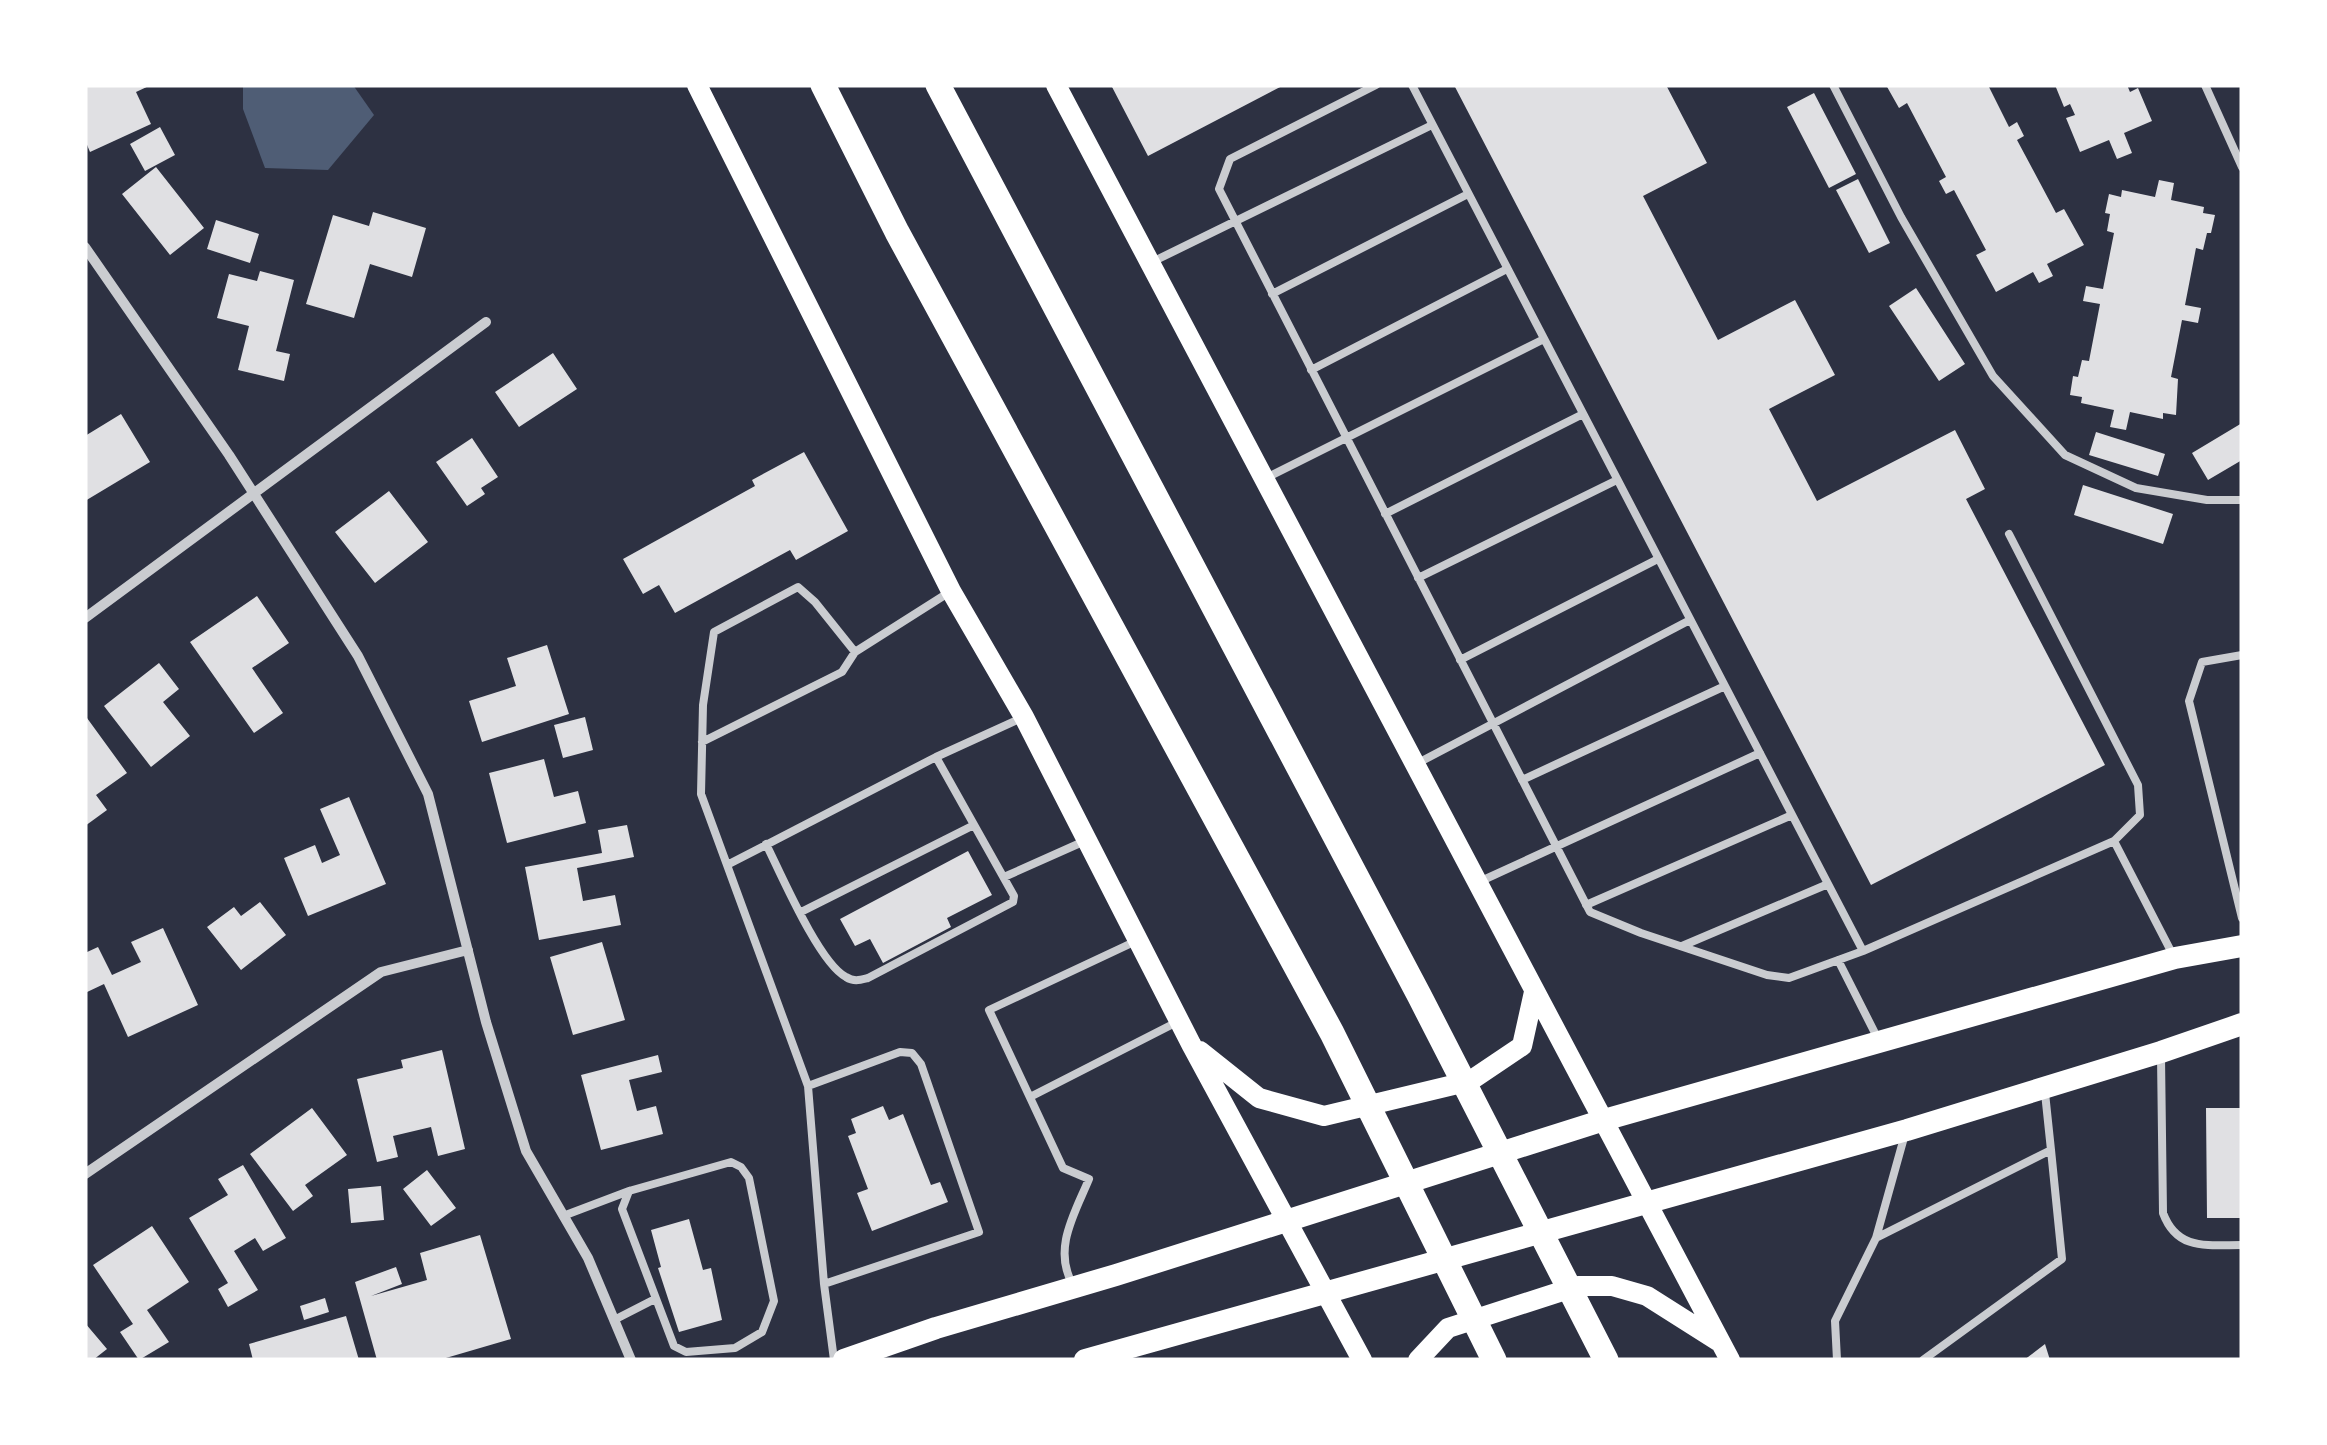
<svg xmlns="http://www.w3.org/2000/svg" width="2327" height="1445" font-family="Helvetica,sans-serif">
<rect width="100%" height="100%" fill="#2d3142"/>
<path fill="#4f5d75" d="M243,85H353L374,115L328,170L265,168L243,109Z"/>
<path fill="#e0e0e3" d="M85,85H151L136,92L151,124L90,152L85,140Z
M1111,85H1284L1148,156Z
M1454,85H1666L1707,163L1643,196L1718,340L1795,300L1835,375L1769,409L1817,501L1955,430L1985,489L1966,499L2105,765L1871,885Z
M1886,85H1988L2009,127L2017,122L2024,136L2017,140L2056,213L2064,209L2084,245L2047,264L2053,276L2039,283L2033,272L1996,292L1976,255L1986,250L1954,190L1946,194L1939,181L1946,177L1907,103L1899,108Z
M2055,85H2127L2130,92L2138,88L2152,121L2124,133L2132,153L2117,159L2109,140L2080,152L2066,118L2075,115L2070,104L2064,107Z
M1814,93L1856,174L1829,188L1787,107Z
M160,127L175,155L145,171L130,144Z
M156,167L204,228L170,255L122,194Z
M1858,179L1890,243L1869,253L1836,190Z
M2159,180L2174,183L2171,200L2204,207L2203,213L2215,215L2211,233H2207L2203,250L2196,248L2185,305L2201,308L2198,323L2182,320L2171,377L2178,379L2176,415L2163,413V419L2130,412L2126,430L2110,427L2114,410L2081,403L2082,397L2070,395L2073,376L2078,377L2082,360L2089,361L2100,304L2083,301L2086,286L2103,289L2114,233L2107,231L2110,214L2105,213L2109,194L2121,197L2122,190L2155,197Z
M373,212L426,228L412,277L370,264L354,318L306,304L333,215L369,226Z
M216,220L259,234L250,263L207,249Z
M260,271L294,280L276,351L290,354L284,381L238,370L249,326L217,318L229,274L257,281Z
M1916,288L1965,364L1939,381L1889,306Z
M553,353L577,389L519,427L495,392Z
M121,414L150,462L85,501V436Z
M2242,423V460L2208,480L2192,453Z
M2096,432L2165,454L2158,476L2089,455Z
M472,438L498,477L481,488L485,494L467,506L436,462Z
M804,452L848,531L796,560L790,550L675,613L659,585L643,594L623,559L755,486L752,480Z
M2083,485L2173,514L2163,544L2074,515Z
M389,491L428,542L375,583L335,532Z
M257,596L289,643L252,668L283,713L254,733L190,642Z
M547,645L569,714L482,742L469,701L516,686L507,658Z
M159,663L179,689L163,702L190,736L151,767L104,706Z
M585,717L593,750L563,758L554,725Z
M87,718L127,773L96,795L107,810L85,826Z
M544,759L554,797L578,791L586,823L507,843L489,773Z
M349,797L386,884L308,916L284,858L315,845L322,863L340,855L320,809Z
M627,825L634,857L577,868L583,901L615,895L621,925L539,940L525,867L602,853L598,830Z
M968,851L992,895L947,918L951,927L883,963L870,939L855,946L840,919Z
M260,902L286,935L241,970L207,927L234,907L241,916Z
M163,928L198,1005L128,1037L104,984L85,993V953L98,947L112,975L141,962L131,942Z
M602,942L625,1020L573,1035L550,957Z
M442,1050L465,1149L438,1156L431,1127L393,1136L398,1157L377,1162L357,1079L403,1068L401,1060Z
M658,1055L662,1072L629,1080L637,1111L656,1106L663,1134L601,1150L581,1075Z
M883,1106L889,1120L903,1114L931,1185L940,1182L948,1202L872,1231L857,1193L868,1189L848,1136L856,1133L851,1119Z
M312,1108L347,1155L305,1185L313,1196L293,1211L250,1154Z
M2206,1108H2242V1218H2207Z
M243,1165L286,1238L263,1251L255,1238L234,1251L258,1290L228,1307L218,1289L228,1283L189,1218L228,1195L218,1179Z
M427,1170L456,1208L431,1226L403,1189Z
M381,1186L384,1220L351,1223L348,1189Z
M689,1219L703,1270L711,1268L722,1320L679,1332L658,1268L661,1267L651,1230Z
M152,1226L189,1282L147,1310L169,1342L139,1360L120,1332L133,1324L93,1265Z
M480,1235L511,1339L439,1360H377L355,1282L396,1267L402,1284L371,1296L427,1280L420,1253Z
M325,1298L329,1312L304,1320L300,1306Z
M346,1316L359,1360H253L249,1344Z
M85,1323L107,1349L93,1360H85Z
M2045,1344L2050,1360H2024Z"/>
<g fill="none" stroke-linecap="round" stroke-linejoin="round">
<path stroke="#caccd0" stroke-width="8" d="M1376,85L1230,159L1219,189L1590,912L1641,933L1767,975L1789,978L1863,951L2114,841L2140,815L2138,785L2009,534
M1412,85L1863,951
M1833,85L1901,217L1993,376L2065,455L2136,488L2207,500H2242
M2205,85L2242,167
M1150,263L1432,125
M1272,294L1468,194
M1311,370L1507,269
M1268,477L1544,339
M1385,514L1583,414
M1418,578L1617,480
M2242,655L2202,662L2189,701L2242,918
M1460,660L1658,559
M702,742L842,672L855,652
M1416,764L1690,620
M1522,780L1725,686
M2114,841L2174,957
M766,844C781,874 819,963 846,977C854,982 860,980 868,978L1013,902L1014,896L936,757
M727,865L936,757L1024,717
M1004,877L1087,840
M1481,881L1760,753
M1586,905L1792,815
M801,912L974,825
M1682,946L1828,884
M1838,960L1879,1041
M2161,1057L2163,1213C2177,1251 2207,1245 2242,1245
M808,1086L900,1052L912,1053L921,1064L979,1232L824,1284
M1032,1096L1179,1021
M731,1162L741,1167L749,1178L774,1301L762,1332L735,1348L686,1352L674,1346L622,1209L629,1191Z
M563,1216L629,1191
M1876,1238L2051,1150L2045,1093
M1073,1285C1052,1249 1075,1213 1089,1179L1063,1168L989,1010L1134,942
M614,1320L655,1299
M834,1360L824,1284L808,1086L701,794L703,705L714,632L798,587L815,602L855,652L948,593
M1837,1360L1835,1321L1876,1238L1905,1134
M1923,1360L2062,1259L2051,1150"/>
<path stroke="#caccd0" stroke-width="10" d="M85,247L229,455L358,656L428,794L486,1022L526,1151L588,1258L631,1360
M85,618L486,322
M85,1174L381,972L468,950"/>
<path stroke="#fff" stroke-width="20" d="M697,85L951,591L1024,717L1191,1044L1362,1360
M1056,85L1730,1360
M1200,1051L1259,1098L1324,1116L1470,1081L1522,1046L1534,992
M1418,1360L1448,1328L1578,1286H1612L1647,1296L1718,1341"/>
<path stroke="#fff" stroke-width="22" d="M844,1360L936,1328L1116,1275L1604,1120L2175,958L2242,946
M1085,1360L1907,1130L2161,1052L2242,1024"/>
<path stroke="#fff" stroke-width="25" d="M823,85L897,232L1332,1033L1494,1360
M938,85L1419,995L1606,1360"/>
</g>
<rect width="2327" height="1445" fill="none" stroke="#ffffff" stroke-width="175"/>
</svg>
